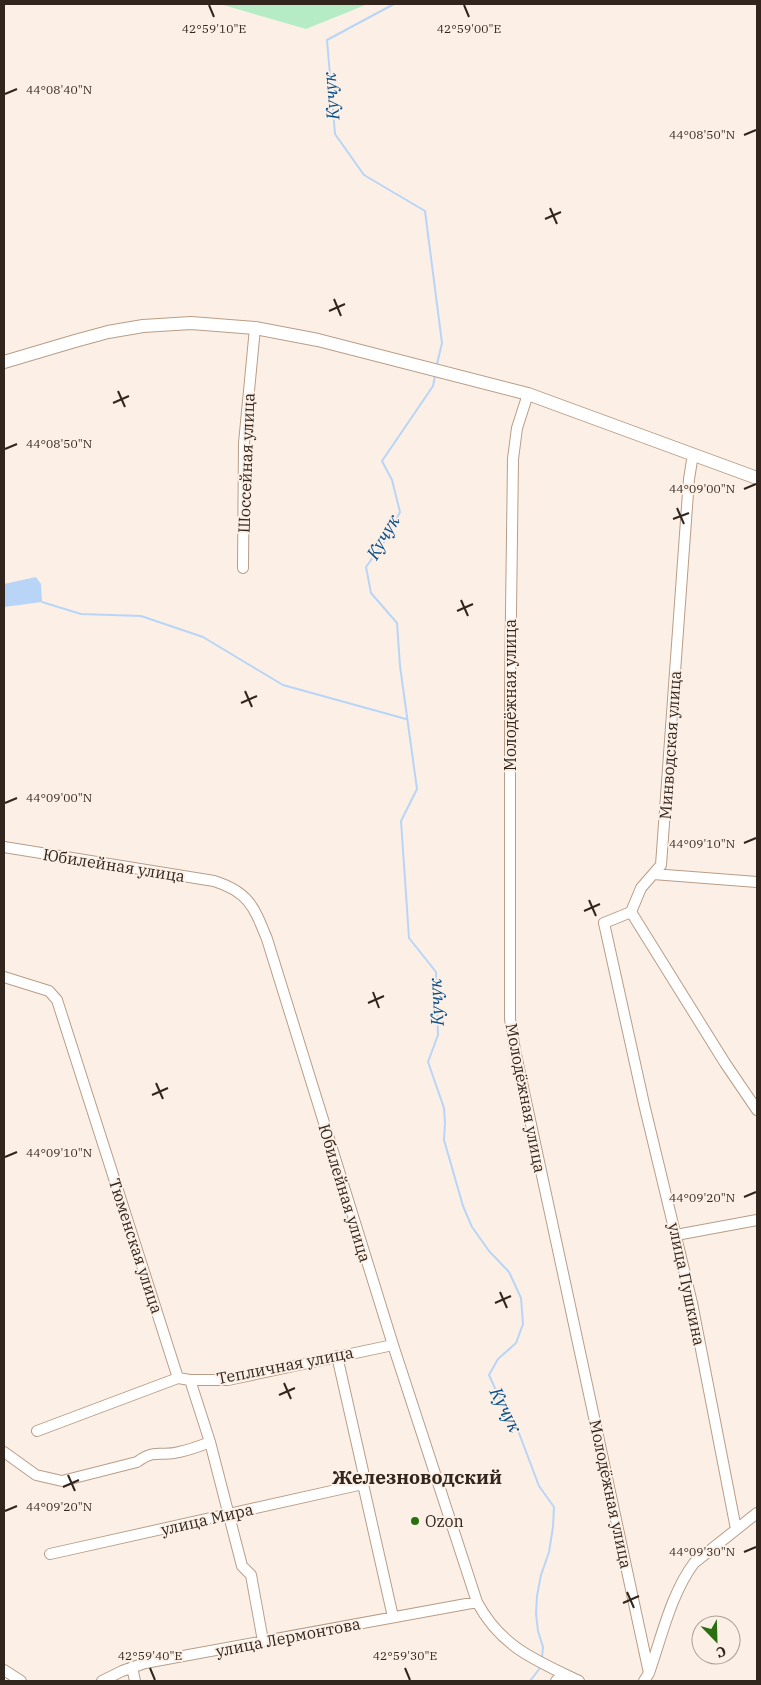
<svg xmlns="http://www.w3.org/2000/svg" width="761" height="1685" font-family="'IBM Plex Serif',serif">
<rect width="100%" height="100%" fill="#fcf0e6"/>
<path fill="#b5ecc6" d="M220,4H368L306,29Z"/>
<path fill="#b8d5f7" d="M36,577L41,584L42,602L4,607V584Z"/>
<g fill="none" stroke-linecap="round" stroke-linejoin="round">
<path stroke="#b8d5f7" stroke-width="2" d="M394,4L327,40L335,134L364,175L425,211L442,343L437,364
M435,376L433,386L382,461L392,480L400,512L387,538L366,567L371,593L397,623L400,666L417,789L401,821L409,938L436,972L438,1035L428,1062L444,1108L445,1123L444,1140L463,1206L472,1227L489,1251L509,1272L521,1298L523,1324L516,1343L498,1359L489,1375L499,1397L511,1412L539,1486L554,1507L553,1527L549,1552L541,1575L537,1596L536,1614L538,1631L543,1647L542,1658
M42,602L81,614L141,616L203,637L283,685L406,719
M530,1681L540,1668"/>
<g stroke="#b99d87" stroke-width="12">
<path id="minor" d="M528,394L517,428L513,459L510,687V1019L515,1050L649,1673
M243,568L244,443L255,328
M4,847L214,881C249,892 254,907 267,939L393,1345L477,1602C501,1647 535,1660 579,1681
M653,874L757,882
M631,912L604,923L644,1104L692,1303L736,1529
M631,912L641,888L661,865L689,479L693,454
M631,912L725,1063L757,1110
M4,977L49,991L57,1000L178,1378
M676,1235L757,1220
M337,1356L363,1471V1484L393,1617
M190,1380L210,1442L242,1566L251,1575L263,1641
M37,1431L178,1378L190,1380H228L393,1345
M4,1452L36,1475L62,1481L137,1462C156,1448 161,1457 179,1452C189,1450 200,1446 210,1442
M50,1554L363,1484
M132,1667L135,1681
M4,1670L21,1681
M102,1681L122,1671L145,1663L477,1602
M556,1681L563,1674
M644,1681L649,1673C662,1636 671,1594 694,1563L757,1513"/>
</g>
<g stroke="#b99d87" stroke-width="14">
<path id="major" d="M4,362L75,341L108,332L143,326L191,323L255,328L318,340L528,394L757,478"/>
</g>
<use href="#minor" stroke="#fff" stroke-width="10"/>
<use href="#major" stroke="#fff" stroke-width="12"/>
</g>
<path fill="none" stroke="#31251d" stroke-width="2" d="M209,5L214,17M464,5L469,17M5,94L17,89M744,135L756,130M550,208L557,224M545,219L561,212M334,299L341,316M329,311L345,304M118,391L125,407M113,403L129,396M5,449L17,444M744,489L756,484M677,508L684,524M673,519L689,513M461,600L468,616M457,611L473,604M245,691L252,707M241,703L257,696M5,803L17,798M744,843L756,838M589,900L596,916M584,911L600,904M373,992L379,1008M368,1003L384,996M156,1083L163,1099M152,1095L168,1088M5,1157L17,1152M744,1197L756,1192M500,1292L507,1308M495,1303L511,1296M284,1383L291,1399M279,1395L295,1388M68,1475L75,1491M63,1487L79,1480M5,1511L17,1506M744,1552L756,1547M627,1592L634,1608M623,1603L639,1596M150,1668L155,1680M405,1668L410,1680"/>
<circle fill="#297011" stroke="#fcf0e6" stroke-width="2" cx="415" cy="1521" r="5"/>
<g text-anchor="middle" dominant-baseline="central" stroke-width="4" stroke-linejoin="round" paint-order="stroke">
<g font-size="16" fill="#31251d" stroke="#fcf0e6">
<text transform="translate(246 463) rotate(-88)">Шоссейная улица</text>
<text transform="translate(510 695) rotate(-90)">Молодёжная улица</text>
<text transform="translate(670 745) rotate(-86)">Минводская улица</text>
<text transform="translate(114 865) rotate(9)">Юбилейная улица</text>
<text transform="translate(526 1098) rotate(79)">Молодёжная улица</text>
<text transform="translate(345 1193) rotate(73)">Юбилейная улица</text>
<text transform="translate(136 1246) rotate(72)">Тюменская улица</text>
<text transform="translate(687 1284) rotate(78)">улица Пушкина</text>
<text transform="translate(285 1365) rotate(-11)">Тепличная улица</text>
<text transform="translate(611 1494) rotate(78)">Молодёжная улица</text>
<text transform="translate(207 1519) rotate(-13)">улица Мира</text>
<text transform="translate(288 1637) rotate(-11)">улица Лермонтова</text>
</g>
<g font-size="16" fill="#31251d" stroke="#fcf0e6" text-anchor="start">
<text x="425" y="1521">Ozon</text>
</g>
<g font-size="18" font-style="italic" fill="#044e8e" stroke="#fcf0e6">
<text transform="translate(331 96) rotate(-95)">Кучук</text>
<text transform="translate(383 537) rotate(-60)">Кучук</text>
<text transform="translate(436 1002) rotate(-93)">Кучук</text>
<text transform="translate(506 1410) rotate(63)">Кучук</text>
</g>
<g font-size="19" font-weight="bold" fill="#31251d" stroke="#fcf0e6">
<text x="417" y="1477">Железноводский</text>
</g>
</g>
<g font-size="12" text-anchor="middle" fill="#31251d" stroke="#fcf0e6" stroke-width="4" stroke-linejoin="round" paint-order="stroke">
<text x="214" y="33">42°59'10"E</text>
<text x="469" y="33">42°59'00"E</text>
<text x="59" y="94">44°08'40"N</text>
<text x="702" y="139">44°08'50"N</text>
<text x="59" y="448">44°08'50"N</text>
<text x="702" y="493">44°09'00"N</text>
<text x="59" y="802">44°09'00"N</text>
<text x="702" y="848">44°09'10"N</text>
<text x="59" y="1157">44°09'10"N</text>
<text x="702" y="1202">44°09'20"N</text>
<text x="59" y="1511">44°09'20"N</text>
<text x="702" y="1556">44°09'30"N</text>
<text x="150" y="1660">42°59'40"E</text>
<text x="405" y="1660">42°59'30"E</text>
</g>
<rect width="761" height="1685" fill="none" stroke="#31251d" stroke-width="10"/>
<g transform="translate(716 1640) rotate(157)"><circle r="24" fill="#fcf0e6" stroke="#ab9f96"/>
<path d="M0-4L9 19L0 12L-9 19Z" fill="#297011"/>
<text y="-8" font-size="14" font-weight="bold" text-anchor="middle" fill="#31251d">С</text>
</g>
</svg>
